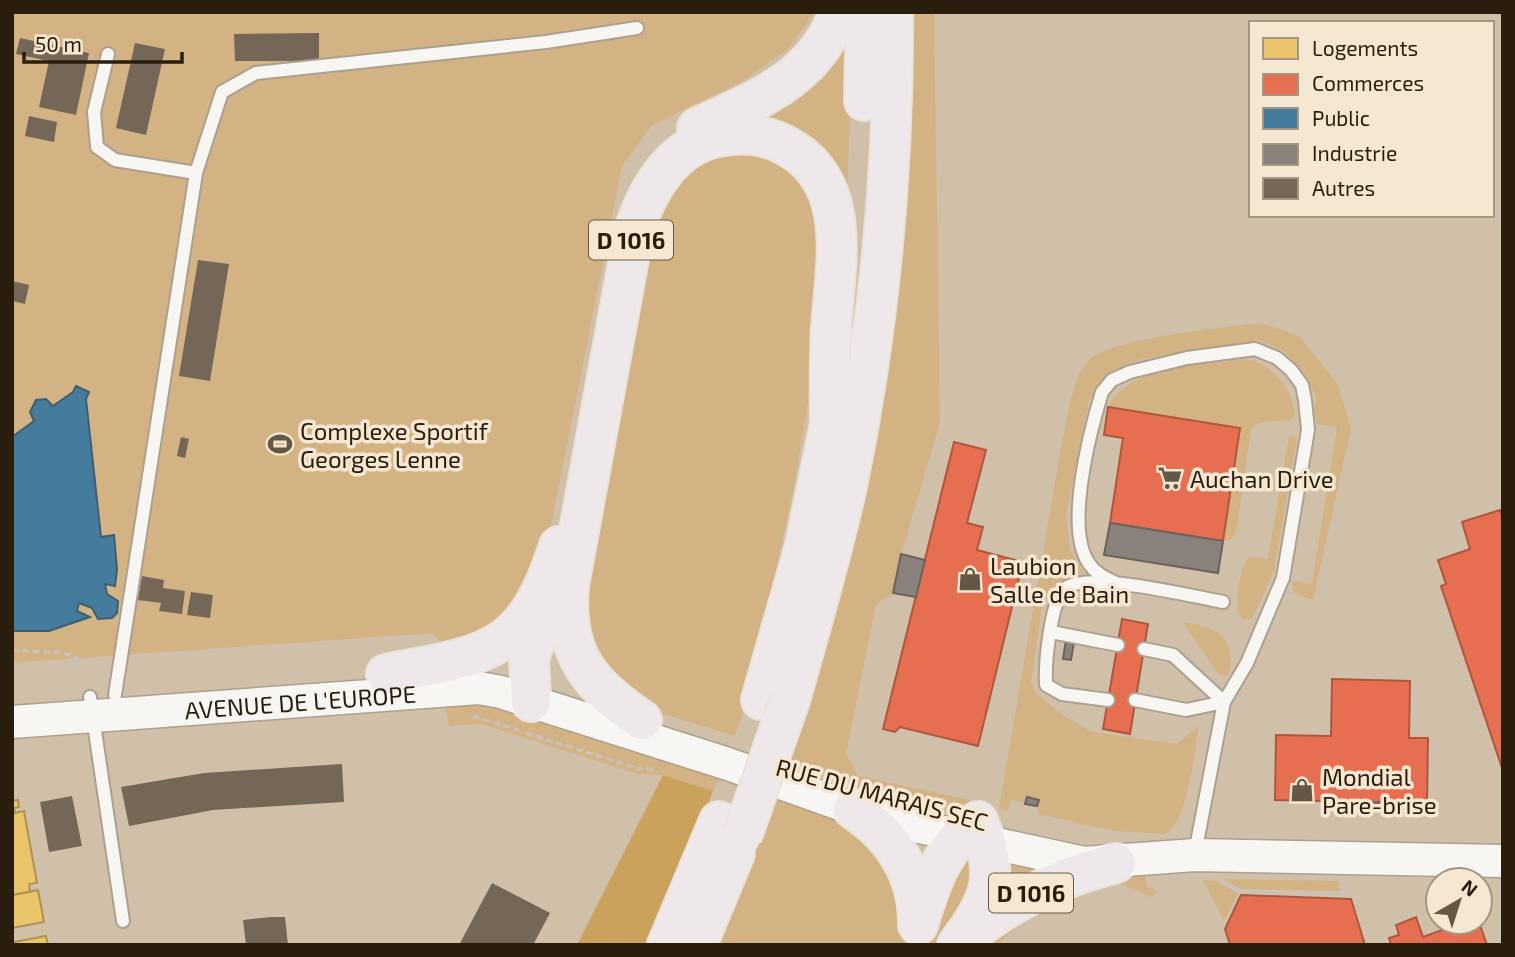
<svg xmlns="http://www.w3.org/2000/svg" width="1515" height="957" font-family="'Exo 2',sans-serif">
<rect width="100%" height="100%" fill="#d0c0aa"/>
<path fill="#d3b283" d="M12,12H815L788,49L741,82L652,125L622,166L547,546L522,615L453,653L432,633L12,663Z
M912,12H934L940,423L901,554L893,593L876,604L846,754L858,776L970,800L962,811L870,790L786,757L879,406L913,43Z
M853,19L847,196L730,121Z
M750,142L819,191L817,348L795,480L753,681L735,736L651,710L623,697L581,640L598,469L629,301L667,177Z
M1261,323L1299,336L1337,383L1351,428L1313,600L1294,593L1291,581L1312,584L1337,427L1317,424L1314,410L1317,399L1303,372L1284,351L1259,340L1143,359L1109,372L1089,401L1066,515L1070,550L1083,572L1059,582L1042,607L1031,682L1037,694L1064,716L1092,732L1177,744L1199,726C1194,750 1188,824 1165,834L1115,831L1038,814V800L1027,797L1025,803L1011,799L1008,811L999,808L1061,448C1066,426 1072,377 1088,361C1110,338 1227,327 1261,323Z
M1244,359C1271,362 1291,387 1295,414L1290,420L1258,423L1251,429L1236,532L1230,540L1223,541L1240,428L1108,407C1130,364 1201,366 1244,359Z
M1293,435L1297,438L1274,571L1253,617L1249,620L1242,619C1233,608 1239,566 1250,557L1268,559L1289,436Z
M1183,623C1217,625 1238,638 1228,676L1219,675Z
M503,703L722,771L713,791L663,775L637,774L482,724L449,726L445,705Z
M769,784L836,808L880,844L909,927L907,945H715Z
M964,855L971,858L979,872L941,945H924Z
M1007,855L1066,866L1002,903Z
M1120,874L1145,876L1147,887L1158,891L1151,897L1117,882L1029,910L1022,923L996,945H967L1006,915L1069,884Z
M1223,879L1338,881L1340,891L1241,889Z
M1203,880L1216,881L1238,894L1224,921Z"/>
<path fill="#caa25c" d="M663,775L713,791L685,867L644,945H577Z"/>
<path fill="#e9c46a" stroke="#af924e" stroke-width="2" d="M18,800L19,807L14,808L15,813L24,811L37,883L29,884L30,892L12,895V801Z
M38,890L44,922L12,928V895Z
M46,936L48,945H15L14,942Z"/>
<path fill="#e76f51" stroke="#ae573d" stroke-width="2" d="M1108,407L1240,428L1223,541L1110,523L1123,438L1104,435Z
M954,442L986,450L967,523L983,527L977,550L1023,562L978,746L900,727L895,732L883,729Z
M1500,510L1503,519V771L1441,586L1446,584L1438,560L1470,549L1462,522Z
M1122,619L1148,624L1130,734L1103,729Z
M1332,679L1410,681L1409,738H1428L1427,803L1275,800L1276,735L1331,736Z
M1241,895L1351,899L1365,945H1230L1225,929Z
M1416,917L1423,937L1464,922H1479L1487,945H1391L1389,938L1399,935L1396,925Z"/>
<path fill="#457b9d" stroke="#3d5f72" stroke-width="2" d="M76,386L89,392L86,399L101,537L114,535L117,569L115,586L105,584L107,594L118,601L117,613L112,618L98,619L92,608L79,603L77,611L90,617L49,631H12V437L34,421L30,412L36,400L46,399L53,406L73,392Z"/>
<path fill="#8a817c" stroke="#6d635b" stroke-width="2" d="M1110,523L1223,541L1218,573L1104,555Z
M901,554L925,560L916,597L893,593Z
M1066,640L1074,642L1071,660L1063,659Z
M1027,797L1039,800L1037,806L1025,804Z
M1361,802L1397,803L1396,811L1361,810Z"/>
<path fill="#756758" d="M319,33V61H235L234,34Z
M20,38L89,53L76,115L39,107L49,61L16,54Z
M135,43L165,49L146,135L116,128Z
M29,116L57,122L54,142L25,136Z
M198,260L229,264L210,381L179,376Z
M12,281L29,285L25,304L12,301Z
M181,437L189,439L185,458L177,456Z
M142,576L164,580L163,588L185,591L182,614L159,611L161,603L138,600Z
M191,592L213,595L210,618L187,615Z
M342,764L344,802L213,810L129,826L121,787L204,773Z
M72,796L82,846L49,852L40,802Z
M492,883L550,913L533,945H459Z
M271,917H285L288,945H246L243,920Z"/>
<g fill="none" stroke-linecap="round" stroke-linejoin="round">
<g stroke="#aca08e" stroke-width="16">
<path id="service" d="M108,54L94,112L97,147L115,160L196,173
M1118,584C1106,578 1095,574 1088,562C1065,526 1090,431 1102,392L1112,380L1130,372L1187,358L1255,349L1277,358L1291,370L1302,385L1305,400L1308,430L1283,578L1247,663L1224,702L1195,853
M1051,632L1118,645
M1144,649L1173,655L1224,702
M115,695L196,173L222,92L256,73L546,42L637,28
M90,697L123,921
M1108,700L1062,694L1046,685C1045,666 1050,596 1067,587C1094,572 1190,596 1223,602
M1135,700L1186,710L1224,702"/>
</g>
<g stroke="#aca08e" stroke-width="35">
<g id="tertiary">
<path id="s1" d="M12,722L479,688L501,692L728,764L879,818L1084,863L1195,855L1503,861"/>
</g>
</g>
<g stroke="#eae3d9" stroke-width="42">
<path id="trunk" d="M864,101L866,12
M697,128C756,100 815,80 839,12
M386,674C489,654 524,654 559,546
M761,700L804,550L834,405
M790,700C810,629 831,558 847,486C879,331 894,170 893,12
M531,702L529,658L548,606
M642,720C587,684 563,652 569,585L634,231C647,190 672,146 718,137C743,132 769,135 790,148C854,185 835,267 831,329C829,362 830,396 830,430
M853,809C892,835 917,872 918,920
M918,925C930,884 942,847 978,821C1000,875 992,900 957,945
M973,932C1016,898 1063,876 1116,863
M667,945L719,821
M697,945L735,853"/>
</g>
<path stroke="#c7c2bb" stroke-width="3.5" stroke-dasharray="7 3.5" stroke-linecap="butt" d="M12,650L64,653L79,659L76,668
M473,716L519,730
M526,733L640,769H653
M1224,883L1240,892L1345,895L1343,883"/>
<use href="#service" stroke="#f8f6f2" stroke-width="12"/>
<use href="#tertiary" stroke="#f8f6f2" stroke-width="32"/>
<use href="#trunk" stroke="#eee8ea" stroke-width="38"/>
<g stroke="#eae3d9" stroke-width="42" stroke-linecap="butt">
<path id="trunk-bridge" d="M742,836L790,700"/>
</g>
<use href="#trunk-bridge" stroke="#eee8ea" stroke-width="38"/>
</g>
<defs>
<g id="stadium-bare" transform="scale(1.89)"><path d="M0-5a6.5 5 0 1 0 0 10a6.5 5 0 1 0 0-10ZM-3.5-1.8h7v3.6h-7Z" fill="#635745" stroke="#f5e7d2" stroke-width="2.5" paint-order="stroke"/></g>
<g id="supermarket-bare" transform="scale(1.89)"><path d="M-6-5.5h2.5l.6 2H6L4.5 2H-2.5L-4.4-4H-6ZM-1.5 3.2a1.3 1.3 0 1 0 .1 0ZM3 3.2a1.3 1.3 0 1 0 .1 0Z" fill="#635745" stroke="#f5e7d2" stroke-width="2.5" paint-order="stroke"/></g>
<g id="shop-bare" transform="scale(1.89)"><path d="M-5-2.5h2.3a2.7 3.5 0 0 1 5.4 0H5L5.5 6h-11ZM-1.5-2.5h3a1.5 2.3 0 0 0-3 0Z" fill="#635745" stroke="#f5e7d2" stroke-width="2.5" paint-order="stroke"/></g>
</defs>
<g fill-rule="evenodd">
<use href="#stadium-bare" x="280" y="444"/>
<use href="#supermarket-bare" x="1170" y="478"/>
<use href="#shop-bare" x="970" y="579"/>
<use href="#shop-bare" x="1302" y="790"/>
</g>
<g text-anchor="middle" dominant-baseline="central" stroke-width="7" stroke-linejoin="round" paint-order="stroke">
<g fill="#f5e7d2" stroke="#665a49" stroke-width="2">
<rect x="589" y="220.5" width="84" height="39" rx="5"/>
<rect x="989" y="873.5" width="84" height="39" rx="5"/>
</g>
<g font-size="23" font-weight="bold" fill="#291e0e">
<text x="631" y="240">D 1016</text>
<text x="1031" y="893">D 1016</text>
</g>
<g font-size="24" fill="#291e0e" stroke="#f5e7d2" text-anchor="start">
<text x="300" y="430">Complexe Sportif<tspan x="300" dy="28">Georges Lenne</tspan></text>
<text x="1190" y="478">Auchan Drive</text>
<text x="990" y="565">Laubion<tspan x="990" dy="28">Salle de Bain</tspan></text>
<text x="1322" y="776">Mondial<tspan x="1322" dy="28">Pare-brise</tspan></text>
</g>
<g font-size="24" fill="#291e0e" stroke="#f5e7d2">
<text stroke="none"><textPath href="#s1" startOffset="289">AVENUE DE L'EUROPE</textPath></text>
<text transform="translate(882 794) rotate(15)">RUE DU MARAIS SEC</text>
</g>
</g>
<rect width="1515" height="957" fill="none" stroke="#291e0e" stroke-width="28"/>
<rect x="1249" y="21" width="245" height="196" fill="#f5e7d2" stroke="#a39784" stroke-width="2"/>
<rect x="1263" y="38" width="35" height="21" fill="#e9c46a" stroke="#a39784" stroke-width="2"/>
<text x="1312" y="56" font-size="21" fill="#291e0e">Logements</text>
<rect x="1263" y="74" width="35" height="21" fill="#e76f51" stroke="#a39784" stroke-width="2"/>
<text x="1312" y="91" font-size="21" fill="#291e0e">Commerces</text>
<rect x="1263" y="108" width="35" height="21" fill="#457b9d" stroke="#a39784" stroke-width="2"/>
<text x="1312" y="126" font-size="21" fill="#291e0e">Public</text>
<rect x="1263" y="144" width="35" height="21" fill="#8a817c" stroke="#a39784" stroke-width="2"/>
<text x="1312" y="161" font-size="21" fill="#291e0e">Industrie</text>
<rect x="1263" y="178" width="35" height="21" fill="#756758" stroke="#a39784" stroke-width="2"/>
<text x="1312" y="196" font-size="21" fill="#291e0e">Autres</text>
<g transform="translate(1459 901) rotate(39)"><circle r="33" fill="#f5e7d2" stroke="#a39784" stroke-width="2"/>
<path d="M0-5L12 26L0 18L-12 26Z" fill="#635745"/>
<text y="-10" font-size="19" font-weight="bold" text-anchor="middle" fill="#291e0e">N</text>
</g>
<path d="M24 52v10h158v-10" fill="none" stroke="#291e0e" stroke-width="3.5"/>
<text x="35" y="52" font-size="21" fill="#291e0e" stroke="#f5e7d2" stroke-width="5" paint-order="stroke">50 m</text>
</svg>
